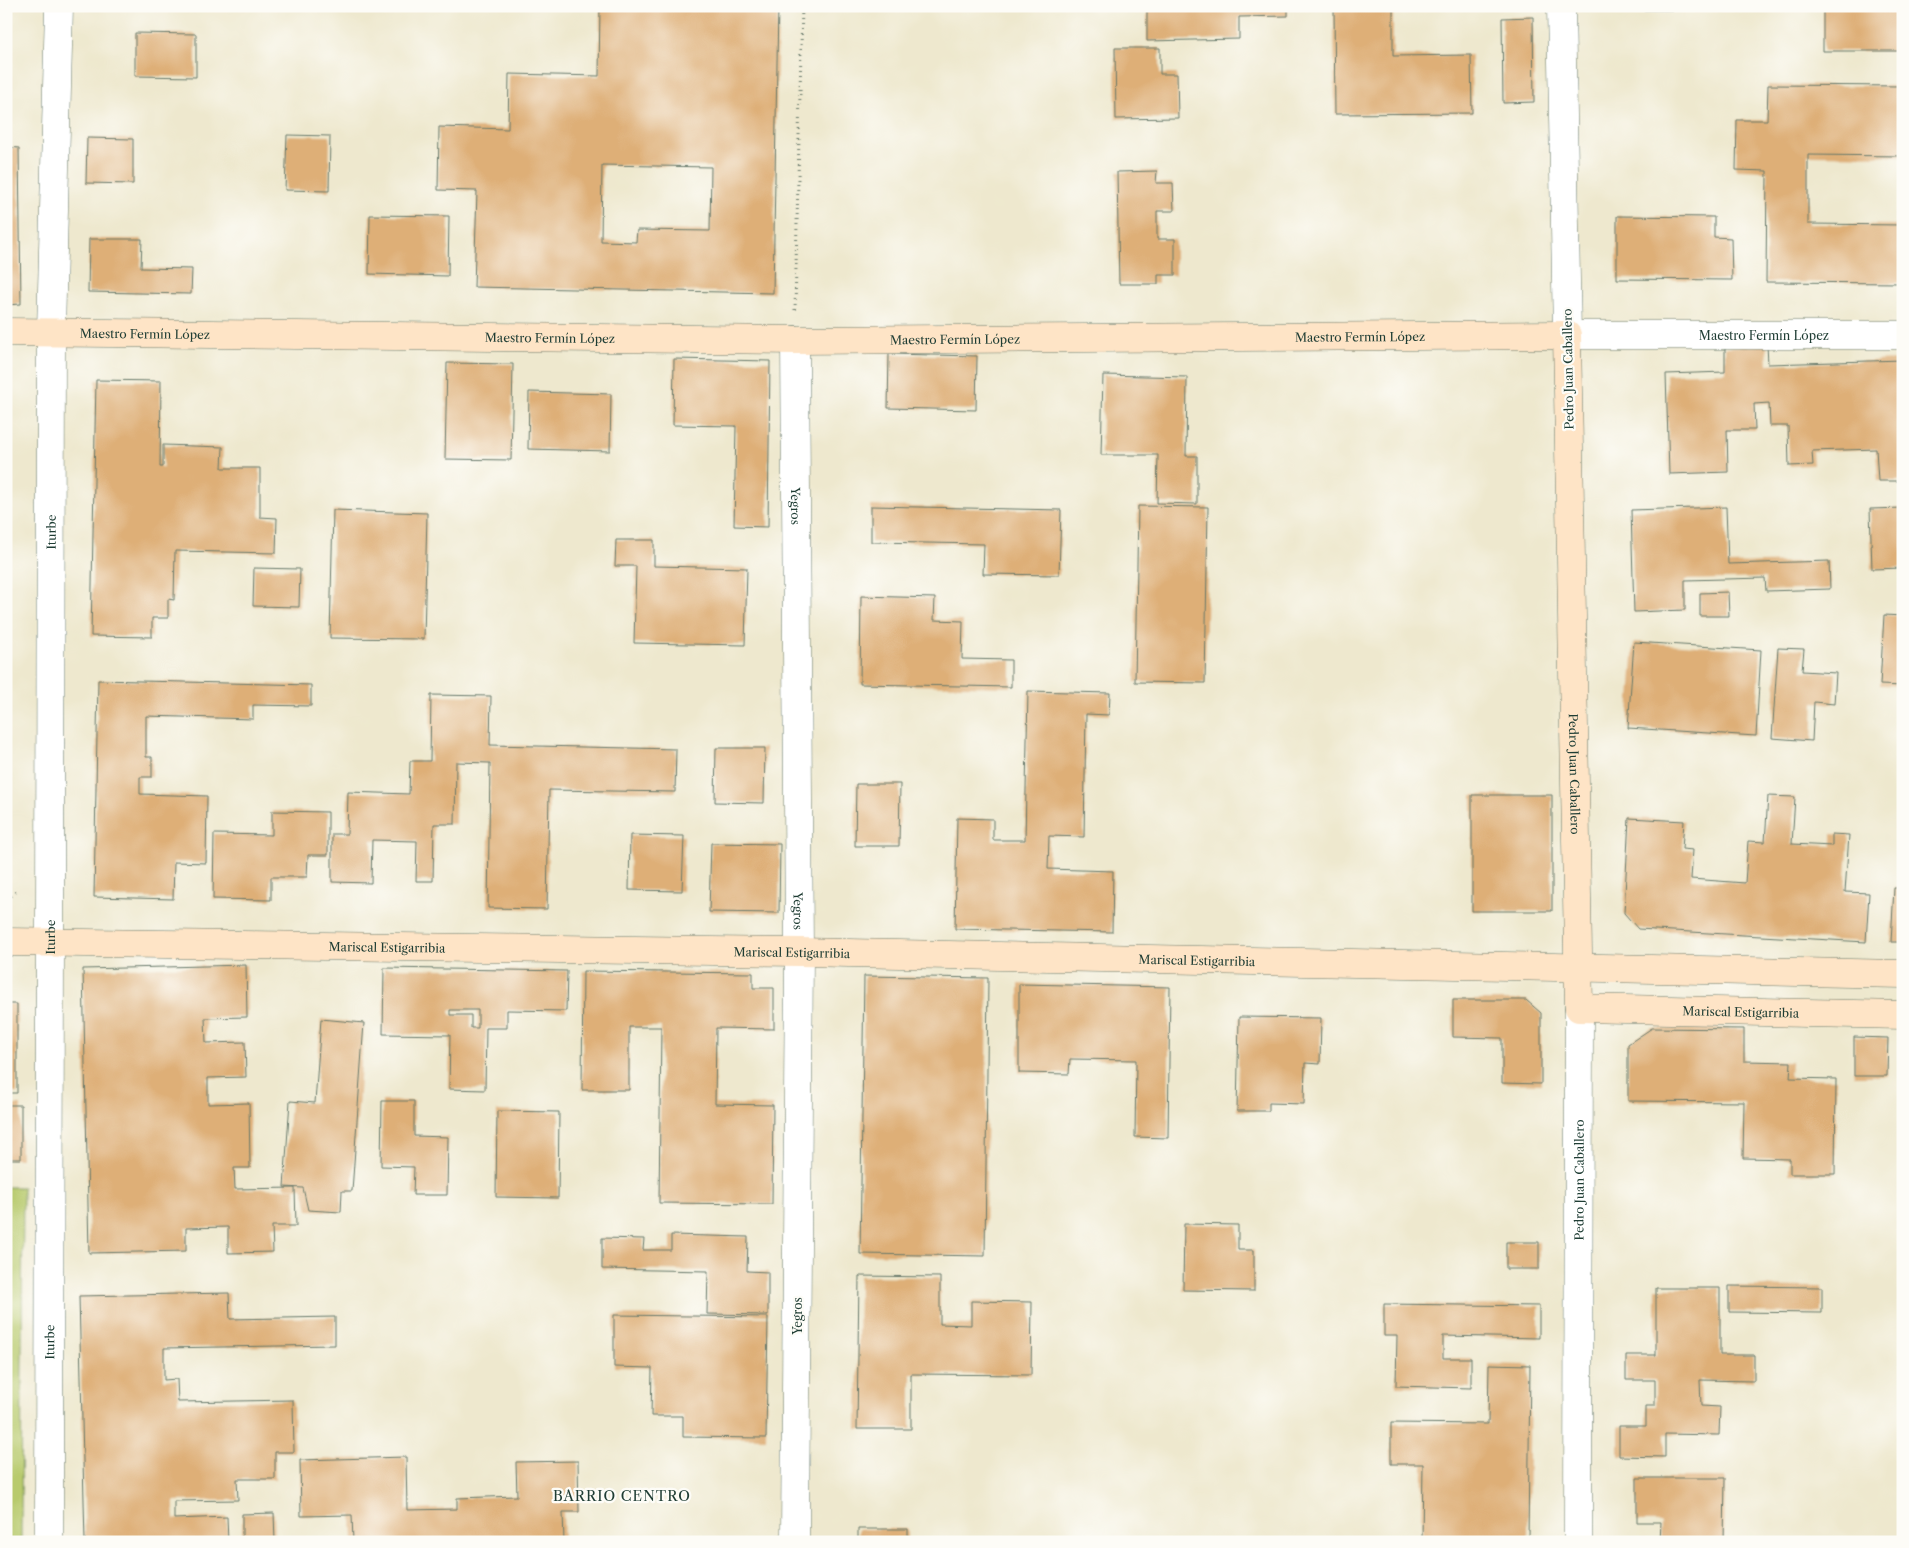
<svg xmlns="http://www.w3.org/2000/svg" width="1909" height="1548" font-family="'Libre Caslon Text',serif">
<rect width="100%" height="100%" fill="#fdfcf7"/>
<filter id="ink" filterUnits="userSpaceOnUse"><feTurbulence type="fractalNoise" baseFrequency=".02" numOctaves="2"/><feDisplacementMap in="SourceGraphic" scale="10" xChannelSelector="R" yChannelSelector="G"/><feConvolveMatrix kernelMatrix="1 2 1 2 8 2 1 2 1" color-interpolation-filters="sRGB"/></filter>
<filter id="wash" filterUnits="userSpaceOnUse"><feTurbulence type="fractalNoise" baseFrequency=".0096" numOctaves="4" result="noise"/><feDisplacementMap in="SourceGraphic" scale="20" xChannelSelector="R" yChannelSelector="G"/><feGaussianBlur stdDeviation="1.12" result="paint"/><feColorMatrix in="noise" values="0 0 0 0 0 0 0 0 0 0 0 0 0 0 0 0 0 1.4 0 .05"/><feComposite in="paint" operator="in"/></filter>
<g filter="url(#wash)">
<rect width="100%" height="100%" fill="#eee8ce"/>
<path fill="#b8ca6d" stroke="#6c8450" d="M6,1187H23L21,1542H6Z"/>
<g id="blocks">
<path fill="#deaf77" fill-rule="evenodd" d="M600,6H778L773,293L474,287L477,191L438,190L439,127L508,129L509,74L599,76ZM602,165L711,167L710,231L637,230L636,242L601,241Z
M1147,6H1288V16L1239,17V39L1147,41Z
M1334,6H1393V56L1471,55L1472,113L1335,114Z
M1644,6H1738V10H1644Z
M1823,6H1903V51H1823Z
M1533,17L1534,102L1503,103L1502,18Z
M135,33L196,34V77L135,76Z
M1115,48H1160V74H1177L1178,118L1116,119Z
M1768,85L1903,86V156L1808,155V224L1903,225V283L1766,282L1767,171L1736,170L1737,120H1767Z
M287,135L330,136L329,191L285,190Z
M87,138L133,139V184L86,183Z
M6,147L19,148L21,304L6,305Z
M1157,171L1156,183H1173L1174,211H1157V239H1175V275H1158V284H1119L1117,172Z
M370,215L449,216L448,276L369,274Z
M1617,216L1714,217V237L1731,238L1732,280L1617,279Z
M89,239H142L141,268L192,269L191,294L88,292Z
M1767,345L1768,364L1903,360V481H1878L1876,449L1812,451L1813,465L1789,466L1788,426H1770L1769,403L1754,404L1755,430H1727L1728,472L1669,474L1666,374L1725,372V347Z
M889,354L977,356L976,410L888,408Z
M674,359L770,361L768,527L734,526L736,426L673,425Z
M447,363L513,364L511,460L445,459Z
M1103,375L1187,377L1186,456H1197V504L1157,503L1158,455H1101Z
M96,380L161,381L160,467H163V445L223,447L222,468H260V517L277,518L276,553L175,551L174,600L168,599V618H152V637L91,636Z
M529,392L611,394L610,451L528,449Z
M871,506L1061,510L1059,575L983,574L984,544L871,542Z
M1138,506L1208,507L1205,683L1135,682Z
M1726,507L1728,564L1829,561L1830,589L1766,591L1765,578L1685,580V610L1634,612L1631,510Z
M1903,508V568L1872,569L1870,509Z
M333,510L427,513L424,639L330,638Z
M616,540H654V566L747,568L745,645L634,643L636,566H615Z
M254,568L300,569L299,607L253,606Z
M1728,592L1729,616H1700V593Z
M861,596L935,598L934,620L963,621L962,659L1011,660V687L860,684Z
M1884,615L1903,616V686L1880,685Z
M1634,642L1761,650L1756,736L1628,728Z
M1778,648L1804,649L1802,671L1836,673L1834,704L1814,702L1812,741L1772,738Z
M98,680L311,685V706L253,705V719L146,716V757H152V777H140V794L207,796L206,863L174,862L173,899L94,897Z
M1028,691L1110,693L1109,715L1086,714L1084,837L1049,836L1048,869L1113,871L1112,932L955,929L957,818L993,819V840H1025Z
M431,695L491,696L490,745L676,749L675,792L549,790L547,909L488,908L490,763L456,762L455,824H434L433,881H416L417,841L372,840L371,883L332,882V834H347L348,792L409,794L410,761H430Z
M716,748H765L764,803L715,802Z
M856,784H900L899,846H855Z
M1472,795H1552V911H1472Z
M1768,796L1795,797L1792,844L1832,846V834L1849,835L1845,892L1869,893L1866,942L1638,929L1624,913L1629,818L1684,821L1682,849L1693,850L1691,879L1745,883L1748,841L1765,842Z
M272,811L328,812V855H308L307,877H271V900L213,899L214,834L272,835Z
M630,835L684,836L682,891L629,890Z
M711,843L780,844L779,913L709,912Z
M1894,888H1903V942H1891Z
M246,965L247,1017L205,1018L206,1043L245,1042L246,1077L208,1078V1104L249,1103L250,1168H234L235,1189L295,1188L296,1226H272L273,1252L228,1253V1227L186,1228V1251L89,1253L83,969Z
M384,968L567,971L566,1011L507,1010V1028H486L485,1090L449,1089L450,1035L383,1034ZM450,1010H478V1028H471V1015H450Z
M583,971L753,973V988H774V1029L716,1028L715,1104L773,1105L772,1204L659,1203L661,1027H629V1090H582Z
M864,976L988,978L985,1256L860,1254Z
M1019,984L1170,987L1168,1138L1135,1137L1136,1060L1070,1059L1069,1074L1019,1073Z
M1453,1000H1526L1541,1013V1084L1502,1083V1038L1453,1037Z
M6,1004H17V1093H6Z
M1239,1017L1321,1018L1320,1064L1305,1063L1304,1104L1269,1103V1111H1237Z
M321,1019L364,1023L352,1191H342L341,1212L308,1210L303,1188L284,1187L290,1101L315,1103Z
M1652,1028L1744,1029V1061L1791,1062L1790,1078L1836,1079L1835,1174H1790V1159L1743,1158L1744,1102L1628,1101V1044Z
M1854,1037L1888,1038L1887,1076H1854Z
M382,1101H414V1136L448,1137L447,1195H413L414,1167L381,1166Z
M6,1105H21V1159H6Z
M497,1111L559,1112L558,1198L496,1197Z
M1184,1224L1238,1225V1250H1254V1291L1183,1290Z
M671,1235L748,1237L747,1271L768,1272V1315L707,1314L708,1271L602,1269V1238L644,1239L643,1250H671Z
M1506,1242H1539V1269H1506Z
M859,1276L940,1277V1324L971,1325V1301L1032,1302L1031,1375L911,1374V1429H857Z
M1729,1286L1822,1287V1313L1729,1312Z
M1656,1288H1720V1355H1754V1381L1700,1380L1701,1406L1720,1407L1719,1435L1665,1434V1457L1619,1456V1426H1646V1406H1655V1380H1626V1355H1656Z
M229,1293L230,1319L335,1317V1345L164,1348V1380L177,1379L178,1402L293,1400L294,1452H275V1479H237L238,1500L174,1501V1519L227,1517L228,1542H85L79,1296Z
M1384,1304L1539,1306V1338L1443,1336V1358H1471V1388L1396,1386L1397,1336H1384Z
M614,1315L768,1317L766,1438L683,1437V1416H651L652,1368L614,1367Z
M1489,1364L1530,1365L1528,1542H1422L1423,1464H1391V1423L1488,1424Z
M406,1457L407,1510L457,1509V1498L517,1496L516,1462L578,1461L579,1512H563L564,1542H353L352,1515L301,1516L300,1460Z
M1637,1478H1725L1724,1542H1660L1661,1522H1637Z
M274,1513L275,1542H242V1514Z
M858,1529H908V1542H858Z
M1617,1540H1655V1542H1617Z"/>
</g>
</g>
<g filter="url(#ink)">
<use href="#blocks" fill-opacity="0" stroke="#67796a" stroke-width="1"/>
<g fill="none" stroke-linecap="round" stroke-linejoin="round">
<g stroke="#67796a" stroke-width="29">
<g id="street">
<path id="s1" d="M1561,6L1567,335H1903"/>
<path id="s2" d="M795,340L799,952L795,1542"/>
<path id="s3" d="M49,1542L51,332L59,6"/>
<path id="s4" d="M1578,1542L1579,1008"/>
</g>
</g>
<g stroke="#67796a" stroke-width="29">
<g id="secondary">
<path id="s5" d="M6,332L795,340L1567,335L1579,1008L1903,1015"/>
<path id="s6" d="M6,942L799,952L1903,974"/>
</g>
</g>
<path stroke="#67796a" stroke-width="3" stroke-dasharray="1 4" stroke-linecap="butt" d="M795,310L802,6
M6,896H11L18,890"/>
<use href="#street" stroke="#fff" stroke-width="28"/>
<use href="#secondary" stroke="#fee4c6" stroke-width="28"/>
</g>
</g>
<g text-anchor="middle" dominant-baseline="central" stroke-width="4.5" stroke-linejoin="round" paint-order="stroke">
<g font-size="12" fill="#1f3d34" stroke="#fdfcf7">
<text stroke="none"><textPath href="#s5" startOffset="139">Maestro Fermín López</textPath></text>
<text stroke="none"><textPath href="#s1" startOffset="526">Maestro Fermín López</textPath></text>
<text stroke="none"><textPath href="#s5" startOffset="1354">Maestro Fermín López</textPath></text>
<text stroke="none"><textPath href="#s5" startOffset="544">Maestro Fermín López</textPath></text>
<text stroke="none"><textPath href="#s5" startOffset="949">Maestro Fermín López</textPath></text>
<text transform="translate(1568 369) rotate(-91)">Pedro Juan Caballero</text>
<text stroke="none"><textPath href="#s2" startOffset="166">Yegros</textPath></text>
<text stroke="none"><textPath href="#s3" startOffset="1010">Iturbe</textPath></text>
<text stroke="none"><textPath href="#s5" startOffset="2000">Pedro Juan Caballero</textPath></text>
<text stroke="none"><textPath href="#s2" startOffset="571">Yegros</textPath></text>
<text stroke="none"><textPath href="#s3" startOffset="605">Iturbe</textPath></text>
<text stroke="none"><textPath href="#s6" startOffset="381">Mariscal Estigarribia</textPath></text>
<text stroke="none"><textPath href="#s6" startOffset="786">Mariscal Estigarribia</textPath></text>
<text stroke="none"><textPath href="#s6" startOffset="1191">Mariscal Estigarribia</textPath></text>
<text stroke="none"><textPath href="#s5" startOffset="2396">Mariscal Estigarribia</textPath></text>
<text stroke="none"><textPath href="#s4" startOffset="362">Pedro Juan Caballero</textPath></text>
<text transform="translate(797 1316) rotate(-90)">Yegros</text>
<text stroke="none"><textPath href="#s3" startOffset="200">Iturbe</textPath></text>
</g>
<g font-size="14" letter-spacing="1" fill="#1f3d34" stroke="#fdfcf7">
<text x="622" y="1496">BARRIO CENTRO</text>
</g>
</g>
<rect width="1909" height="1548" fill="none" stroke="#fdfcf7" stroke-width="25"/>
</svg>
